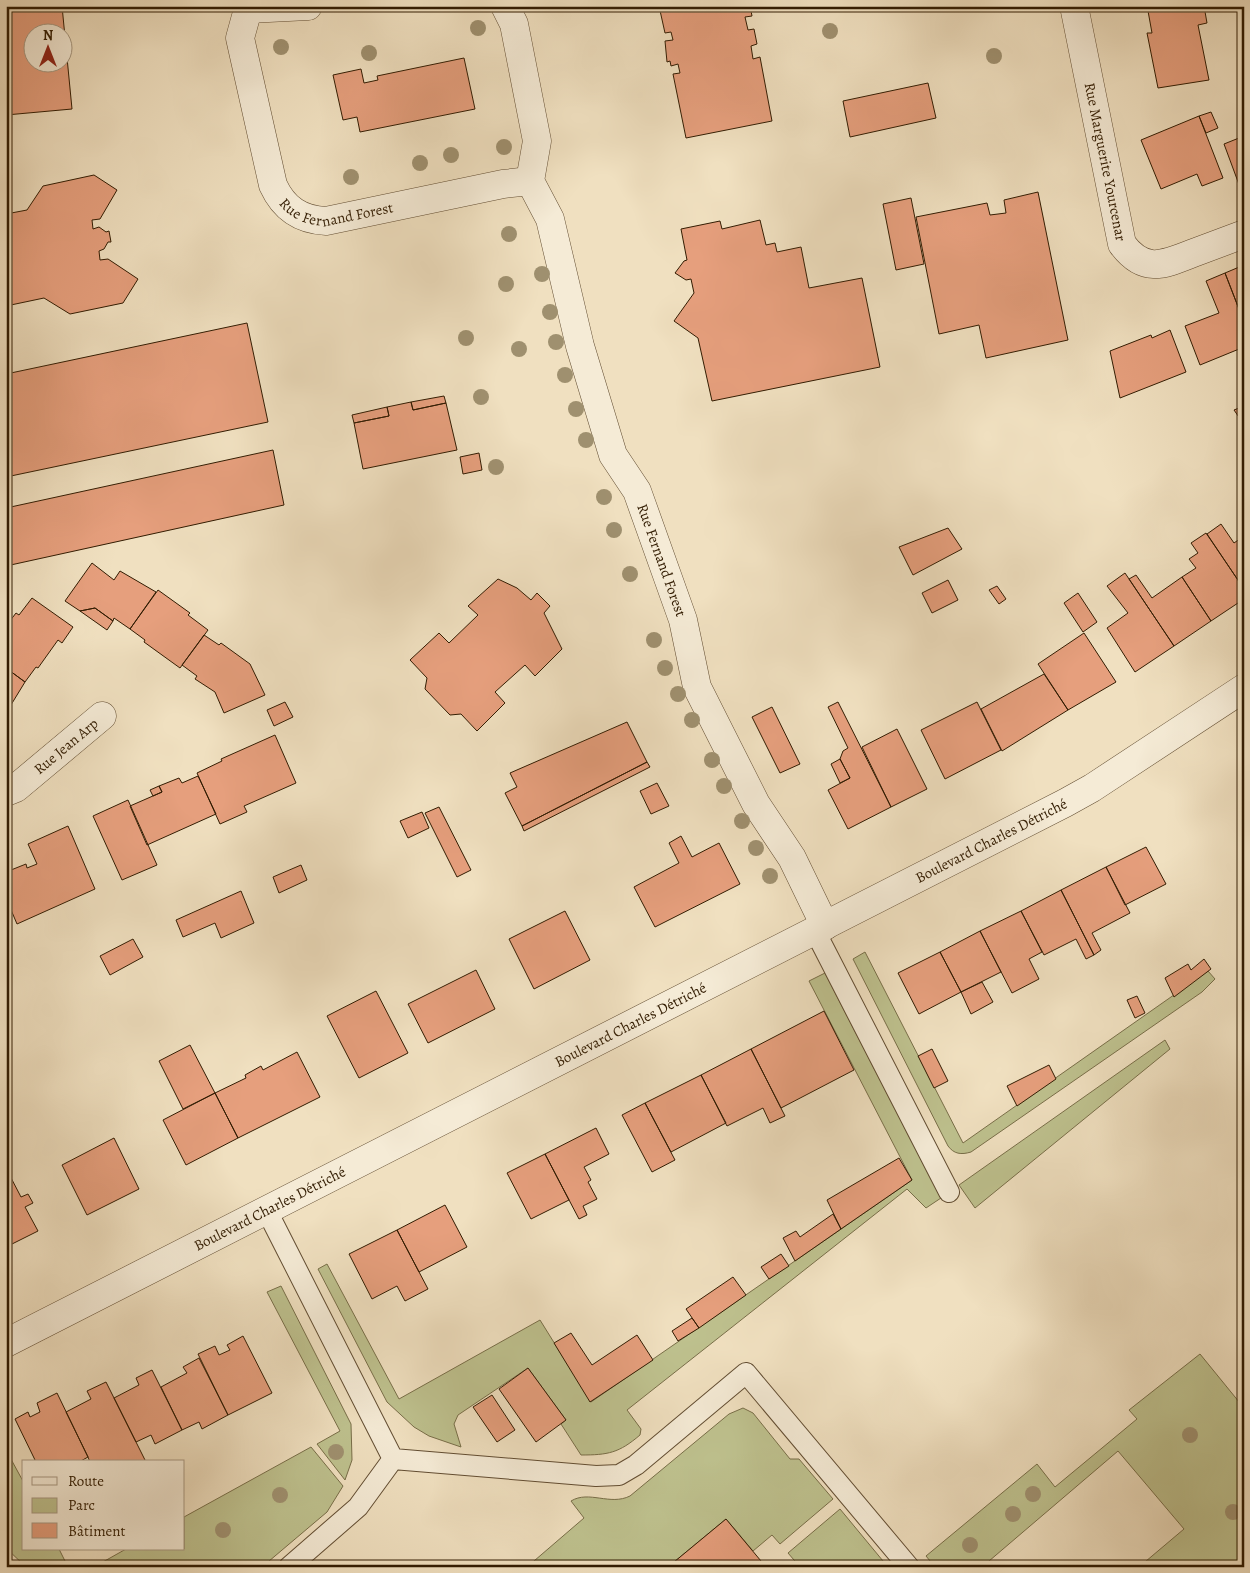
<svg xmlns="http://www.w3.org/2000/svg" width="1250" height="1573" font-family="Alegreya,serif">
<rect width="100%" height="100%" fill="#f0e0c0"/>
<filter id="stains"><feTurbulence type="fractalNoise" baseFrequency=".004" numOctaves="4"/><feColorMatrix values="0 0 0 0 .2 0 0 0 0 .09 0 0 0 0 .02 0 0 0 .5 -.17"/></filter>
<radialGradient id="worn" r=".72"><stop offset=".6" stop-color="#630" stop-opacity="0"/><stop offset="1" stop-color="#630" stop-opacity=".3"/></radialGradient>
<path fill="#bec18e" stroke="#786e48" d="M865,952L963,1143L1208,971L1215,979L1202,992L971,1152C961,1155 954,1154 948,1146L853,959Z
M825,973L941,1198L926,1208L907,1189L627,1410L641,1429L640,1435C619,1453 608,1455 581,1455L561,1424L566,1420L528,1368L458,1415L454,1424L461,1447L429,1436L414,1427L387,1402L318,1269L327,1264L399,1399L540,1320L591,1402L912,1180L809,981Z
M1165,1040L1170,1049L975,1208L959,1185Z
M281,1286L351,1424L352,1460L345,1480L317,1444L340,1431L267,1292Z
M1200,1354L1244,1408V1567H1139L1184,1529L1118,1451L982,1567H935L926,1556L1037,1464L1055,1487L1137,1419L1129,1410Z
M743,1408L753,1413L790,1459H799L833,1499L780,1544L772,1535L753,1551L726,1519L668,1567H527L584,1518L571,1501C589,1490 610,1506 630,1496L729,1414Z
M311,1447L343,1486L327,1512L262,1567H94L126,1549H184V1517Z
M6,1450L24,1483V1549H59L68,1567H26L6,1548Z
M840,1509L888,1567H800L788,1553Z"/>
<path fill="#e69f7d" stroke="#321c02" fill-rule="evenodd" d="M6,6H62L72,109L6,115ZM32,32H62V62H32Z
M659,6H750L752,16L745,17L748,30L754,29L757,44L751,46L753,59L760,57L772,121L686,138L673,74L680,73L678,64L671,66L670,61L667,62L665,41L673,40L671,32L665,33Z
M1175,6H1204L1207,23L1198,25L1209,80L1158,88L1147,33H1152L1148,11Z
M464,58L475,109L360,132L357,117L343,120L333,75L361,69L364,83L378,80L377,76Z
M928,83L936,118L850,137L843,101Z
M1211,112L1218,128L1206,133L1199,116Z
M1199,116L1223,178L1202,186L1197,174L1161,189L1141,140Z
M1244,136V198L1224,144Z
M94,175L117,190L100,219L92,220L93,229L99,227L106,232L109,231L111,242H108L104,249L99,251L100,260L108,259L138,279L123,303L70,314L44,298L6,306V214L27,210L43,186Z
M1038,192L1068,340L986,358L979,325L939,334L916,217L987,203L990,215L1006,213L1004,200Z
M911,198L924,264L896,270L883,204Z
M760,220L766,245L775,243L777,252L801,247L809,288L862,278L880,367L712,401L698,338L674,321L694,293L691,279L686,280L675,273L684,261L687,260L681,229L720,221L722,229Z
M1244,265V322L1225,273Z
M1225,273L1244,322V347L1200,365L1185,326L1219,313L1206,281Z
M247,323L268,422L6,477V374Z
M1170,330L1186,372L1120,398L1110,351L1151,335L1152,338Z
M444,396L446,403L413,410L411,402Z
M411,402L413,410L446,403L457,450L363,469L354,423L389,416L387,407Z
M1244,406V423H1243L1234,410Z
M387,407L389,416L354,423L352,415Z
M273,450L284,505L6,566V508Z
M479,453L482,470L463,474L460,457Z
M1221,524L1234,543L1244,536V589L1207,534Z
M948,528L962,549L913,575L899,547Z
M1206,533L1244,589V599L1211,621L1182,577L1196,568L1189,559L1198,553L1191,543Z
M92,563L114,580L120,571L156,592L130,629L114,618L113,621L95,608L80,611L65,601Z
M1125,573L1174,646L1135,672L1107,628L1128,613L1107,586Z
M1136,575L1152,598L1182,577L1211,621L1174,646L1129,579Z
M498,579L517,588L531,600L537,593L550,606L544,613L562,649L535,676L525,665L495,692L505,703L477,731L461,714L450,715L425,689L427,678L410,660L439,633L449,643L478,615L468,606Z
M948,580L958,600L932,613L922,593Z
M997,586L1006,599L999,604L989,590Z
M158,590L190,613L188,615L208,630L180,668L144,642L145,640L130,629Z
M1078,593L1097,622L1083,632L1064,603Z
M32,598L73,627L62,643L58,640L38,668L36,667L25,682L6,668V626L16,613L19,615Z
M95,608L113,621L107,630L80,611Z
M1084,633L1116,682L1068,710L1038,664Z
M204,635L219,645L221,643L250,664L265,695L224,713L215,692L195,679L197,676L182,665Z
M6,668L25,682L6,713Z
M1044,674L1068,710L1002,751L981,709Z
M285,702L293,717L274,726L267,710Z
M838,702L891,807L848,829L828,790L850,778L840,759L843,751L848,748L828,707Z
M977,702L1001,750L945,779L921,730Z
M772,707L800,764L780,773L752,717Z
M627,722L647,762L522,826L505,793L517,787L510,773Z
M897,729L927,789L891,807L862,747Z
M275,735L296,783L244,806L247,812L220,824L197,773L222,761L221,759Z
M840,759L850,778L840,783L831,764Z
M647,762L650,767L524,831L522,826Z
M198,776L216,814L147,845L130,806L162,792L159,786L179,778L182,783Z
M657,783L669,806L651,814L640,791Z
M159,786L162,792L153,796L150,790Z
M128,800L157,865L122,880L93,816Z
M439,807L471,870L457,877L425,813Z
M422,812L429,828L408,838L400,821Z
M68,826L95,889L17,924L6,898V872L26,864L27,868L37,864L28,844Z
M681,836L692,857L719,843L740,884L655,927L634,887L679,863L669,843Z
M1146,847L1166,884L1125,905L1106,867Z
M301,865L307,880L279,893L273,877Z
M1106,867L1130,913L1092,933L1101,950L1094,955L1061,890Z
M1061,890L1094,955L1086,959L1076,939L1044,955L1021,911Z
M241,891L254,923L221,938L215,923L183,937L176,920Z
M565,911L590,960L534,989L509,939Z
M1021,911L1042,952L1029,959L1039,979L1012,993L980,931Z
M980,931L1001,972L961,992L940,952Z
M133,939L143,957L110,975L100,956Z
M940,952L961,992L919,1014L898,973Z
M1204,959L1211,969L1174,997L1165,978L1188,964L1191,970Z
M476,970L495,1009L428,1043L408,1004Z
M982,982L993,1002L971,1014L961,992Z
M376,991L408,1053L359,1078L327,1016Z
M1137,996L1145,1013L1135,1018L1127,1000Z
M824,1011L854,1070L781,1108L751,1049Z
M190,1045L215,1093L183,1109L159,1061Z
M751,1049L785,1116L770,1123L763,1108L727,1126L701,1075Z
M932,1049L948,1081L934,1088L918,1056Z
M297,1052L320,1097L238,1138L215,1093L246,1078L245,1075L261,1066L263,1070Z
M1049,1065L1056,1079L1017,1106L1007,1086Z
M701,1075L726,1123L671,1152L645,1103Z
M215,1093L238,1138L186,1165L163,1120Z
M645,1103L675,1160L652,1172L622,1115Z
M596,1128L609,1154L584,1167L591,1180L588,1182L597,1199L583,1206L587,1215L579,1219L545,1154Z
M114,1138L139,1189L87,1215L62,1165Z
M545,1154L569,1200L531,1219L507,1173Z
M899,1158L912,1180L841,1229L827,1200Z
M9,1174L21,1197L28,1194L33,1203L25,1207L38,1231L6,1247V1175Z
M445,1205L467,1247L419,1272L397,1230Z
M833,1214L841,1229L795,1261L783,1238L796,1231L800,1237Z
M397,1230L428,1289L405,1301L397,1286L372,1299L349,1254Z
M781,1254L789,1266L769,1279L761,1267Z
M733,1277L746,1295L699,1328L686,1309Z
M692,1318L699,1328L678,1341L672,1331Z
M571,1333L592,1365L637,1335L653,1360L590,1402L554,1343Z
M243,1336L272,1393L228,1415L198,1354L215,1346L219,1355L230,1350L227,1345Z
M199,1358L228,1415L202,1429L199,1422L182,1430L161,1387L187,1373L183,1367Z
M528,1368L566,1420L536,1442L499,1389Z
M152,1370L182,1430L155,1444L151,1435L136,1442L114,1398L139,1385L136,1378Z
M106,1382L146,1462H90L88,1457L66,1412L91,1399L87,1391Z
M57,1393L88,1457L79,1462H36L15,1419L28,1412L30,1417L40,1412L37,1403Z
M492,1395L515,1430L497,1442L473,1407Z
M726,1519L766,1567H668Z"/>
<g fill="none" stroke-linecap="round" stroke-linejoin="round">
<g stroke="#624d32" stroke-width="22">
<path id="lane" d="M815,931L949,1192
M267,1211L393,1459
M393,1459L596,1476L619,1475L636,1465L746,1373L909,1567
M289,1567L358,1507L393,1459"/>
</g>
<g stroke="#624d32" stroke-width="29">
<g id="street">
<path id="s1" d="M247,6L248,9L240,38L273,185C284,209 301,220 326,221L503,184L530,181"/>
<path id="s2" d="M505,6L514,24L537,141L530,181L550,219L580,346L613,455L637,491L683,620L697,687L756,804L792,858L825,926"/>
<path id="s3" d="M1074,6L1122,244C1145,275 1165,264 1196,252C1212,246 1228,240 1244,234"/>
<path d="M248,9L308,6"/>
<path id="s4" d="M6,792L16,788L102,716"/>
<path id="s5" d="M6,1343L1065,803L1092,788L1244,688"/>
</g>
</g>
<use href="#lane" stroke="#f5ebd6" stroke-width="20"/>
<use href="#street" stroke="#f5ebd6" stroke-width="28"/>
</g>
<g fill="#9f906f">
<circle cx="478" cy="28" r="8"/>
<circle cx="830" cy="31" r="8"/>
<circle cx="281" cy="47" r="8"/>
<circle cx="369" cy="53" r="8"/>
<circle cx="994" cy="56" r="8"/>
<circle cx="504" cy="147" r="8"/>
<circle cx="451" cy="155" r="8"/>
<circle cx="420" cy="163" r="8"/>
<circle cx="351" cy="177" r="8"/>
<circle cx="509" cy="234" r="8"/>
<circle cx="542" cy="274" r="8"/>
<circle cx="506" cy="284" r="8"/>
<circle cx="550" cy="312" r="8"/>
<circle cx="466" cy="338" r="8"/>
<circle cx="556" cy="342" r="8"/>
<circle cx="519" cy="349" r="8"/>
<circle cx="565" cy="375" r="8"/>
<circle cx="481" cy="397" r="8"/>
<circle cx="576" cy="409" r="8"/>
<circle cx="586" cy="440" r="8"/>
<circle cx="496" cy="467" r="8"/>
<circle cx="604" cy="497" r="8"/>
<circle cx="614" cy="530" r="8"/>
<circle cx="630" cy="574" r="8"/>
<circle cx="654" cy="640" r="8"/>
<circle cx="665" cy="668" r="8"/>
<circle cx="678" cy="694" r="8"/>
<circle cx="692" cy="720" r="8"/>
<circle cx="712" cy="760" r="8"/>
<circle cx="724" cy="786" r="8"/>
<circle cx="742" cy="821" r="8"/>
<circle cx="756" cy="848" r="8"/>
<circle cx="770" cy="876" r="8"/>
<circle cx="1190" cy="1435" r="8"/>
<circle cx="336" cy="1452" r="8"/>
<circle cx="1033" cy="1494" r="8"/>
<circle cx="280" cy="1495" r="8"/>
<circle cx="1233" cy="1512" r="8"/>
<circle cx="1013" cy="1514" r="8"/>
<circle cx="223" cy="1530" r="8"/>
<circle cx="970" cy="1545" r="8"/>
</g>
<g text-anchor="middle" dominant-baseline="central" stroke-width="4.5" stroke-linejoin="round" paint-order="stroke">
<g font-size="15" fill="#321c02" stroke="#f5ebd6">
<text stroke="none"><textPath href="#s3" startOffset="159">Rue Marguerite Yourcenar</textPath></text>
<text stroke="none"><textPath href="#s1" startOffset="261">Rue Fernand Forest</textPath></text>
<text stroke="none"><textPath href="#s2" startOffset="584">Rue Fernand Forest</textPath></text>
<text stroke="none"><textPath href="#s4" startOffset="76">Rue Jean Arp</textPath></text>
<text stroke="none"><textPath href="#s5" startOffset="1106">Boulevard Charles Détriché</textPath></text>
<text stroke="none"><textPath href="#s5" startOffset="701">Boulevard Charles Détriché</textPath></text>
<text stroke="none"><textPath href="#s5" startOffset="296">Boulevard Charles Détriché</textPath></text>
</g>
</g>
<rect width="1250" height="1573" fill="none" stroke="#f0e0c0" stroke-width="25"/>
<rect x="8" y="8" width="1235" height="1558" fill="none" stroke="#321c02" stroke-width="2.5"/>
<rect x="12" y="12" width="1225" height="1548" fill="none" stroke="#321c02"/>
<rect x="22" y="1460" width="162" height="90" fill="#f5ebd6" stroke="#a79881"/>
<rect x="32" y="1477" width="25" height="8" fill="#f5ebd6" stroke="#a79881"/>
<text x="68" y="1486" font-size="15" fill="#321c02">Route</text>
<rect x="32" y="1498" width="25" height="15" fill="#bec18e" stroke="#a79881"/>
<text x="68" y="1510" font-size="15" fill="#321c02">Parc</text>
<rect x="32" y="1523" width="25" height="15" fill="#e69f7d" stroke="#a79881"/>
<text x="68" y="1536" font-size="15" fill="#321c02">Bâtiment</text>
<g transform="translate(48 48)"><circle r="24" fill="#f5ebd6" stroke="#a79881"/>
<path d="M0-4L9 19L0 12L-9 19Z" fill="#8f2418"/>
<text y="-8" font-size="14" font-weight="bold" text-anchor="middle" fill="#321c02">N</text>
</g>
<rect width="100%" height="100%" filter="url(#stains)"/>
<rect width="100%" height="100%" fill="url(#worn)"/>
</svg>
